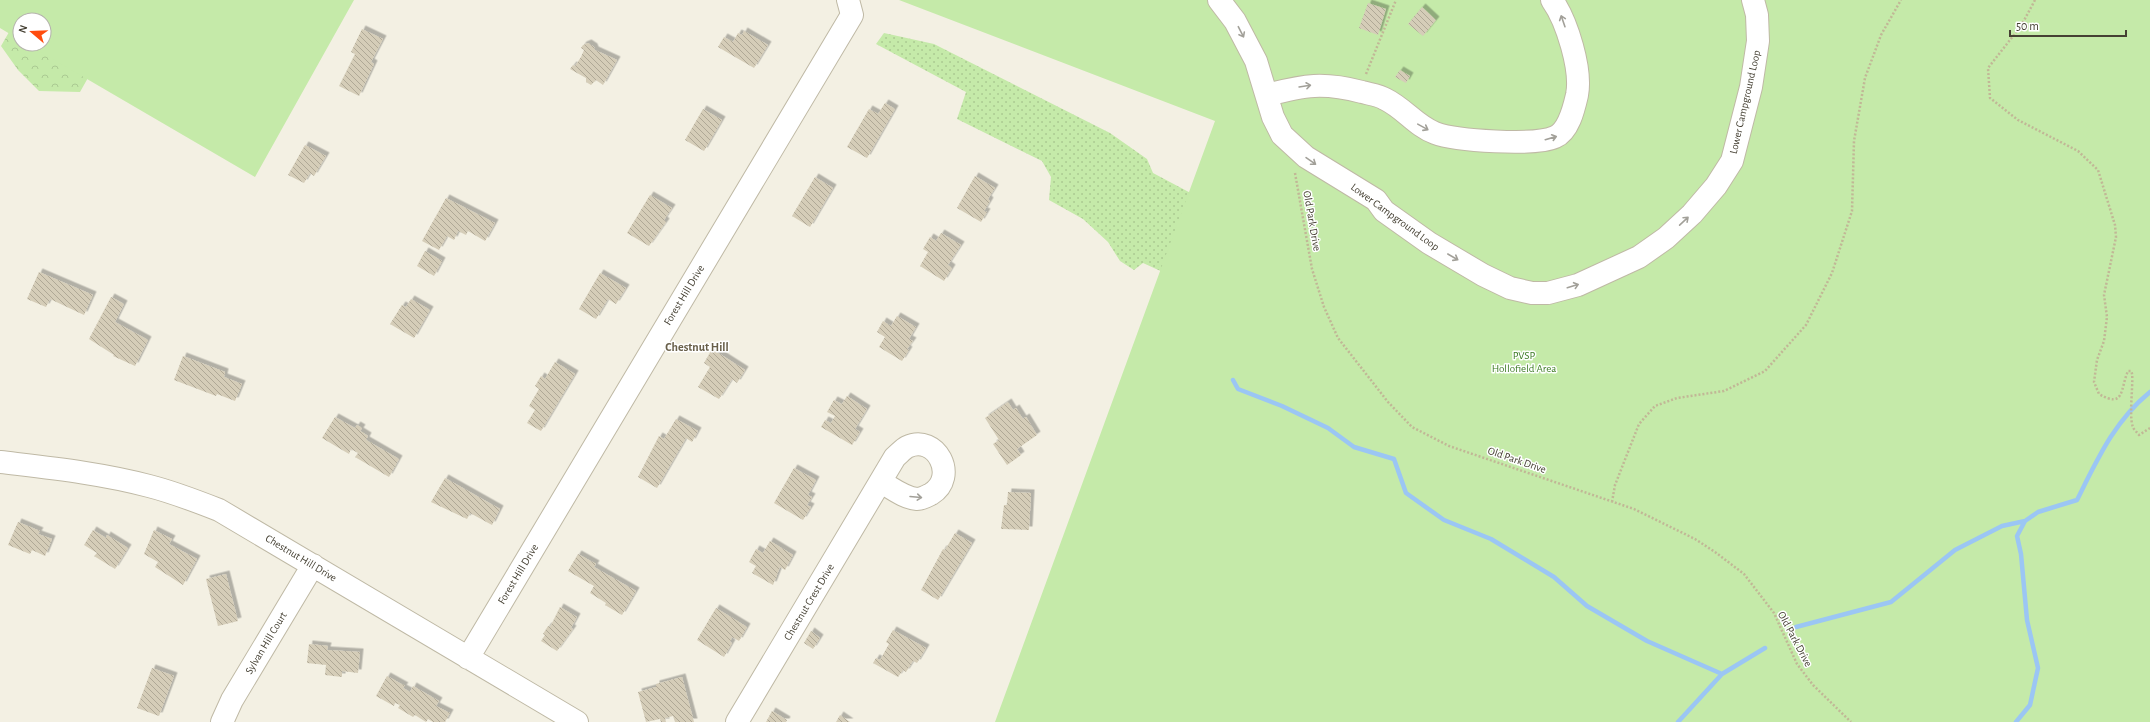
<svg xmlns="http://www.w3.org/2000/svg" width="2150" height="722" font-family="'Alegreya Sans',sans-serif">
<defs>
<pattern id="grass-dots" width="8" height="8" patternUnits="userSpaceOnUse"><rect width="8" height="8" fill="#c5eaa9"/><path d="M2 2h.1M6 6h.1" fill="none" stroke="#abca92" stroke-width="1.8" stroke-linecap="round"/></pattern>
<pattern id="forest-crowns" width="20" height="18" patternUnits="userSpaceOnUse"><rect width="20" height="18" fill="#c5eaa9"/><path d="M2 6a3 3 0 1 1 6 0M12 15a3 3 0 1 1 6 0" fill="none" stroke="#abca92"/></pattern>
<pattern id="building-back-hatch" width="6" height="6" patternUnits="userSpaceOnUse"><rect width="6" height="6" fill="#d5cdb8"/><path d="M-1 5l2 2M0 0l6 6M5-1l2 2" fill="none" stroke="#afa896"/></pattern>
<filter id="shadow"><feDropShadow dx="3.5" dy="-3.5" stdDeviation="0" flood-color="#0004"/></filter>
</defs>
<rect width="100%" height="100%" fill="#f3f0e3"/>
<path fill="url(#grass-dots)" d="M884,33L934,44L1110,133L1147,159L1153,173L1602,412L2150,722L1143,263L1134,270L1120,261L1108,242L1083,219L1049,200L1051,177L1042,161L957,119L966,92L876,44Z"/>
<path fill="url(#forest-crowns)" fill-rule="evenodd" d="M20,13L111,37L80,92L39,91L18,70L1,46ZM20,20H44V44H20Z"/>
<path fill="#c5eaa9" d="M0,0H354L255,177L27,44H44V20H20V40L0,28Z
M899,0H2150V722H995L1215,121Z"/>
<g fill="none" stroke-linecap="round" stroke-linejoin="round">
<path stroke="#9bc6f4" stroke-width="4.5" d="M1233,380L1238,389L1282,406L1328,428L1354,447L1394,459L1406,493L1444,520L1491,539L1554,577L1587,606L1647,641L1722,674
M1796,627L1891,602L1955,550L2002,526L2025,521
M1678,722L1722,674L1765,648
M2016,722L2030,705L2038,668L2027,620L2021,554L2017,536L2025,521L2038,512L2077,500C2097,460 2115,420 2150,392"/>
</g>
<path fill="url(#building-back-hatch)" filter="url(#shadow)" d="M1368,3L1386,9L1378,35L1359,28Z
M1422,7L1436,20L1423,36L1408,24Z
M362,29L383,39L371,62L374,64L359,96L339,86L355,54L351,52Z
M744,31L768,45L754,68L718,47L724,37L733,42L738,33L742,35Z
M588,43L594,47L595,50L617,60L603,85L596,80L591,85L586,82V78L570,69L573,65L575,66L581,57L584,50L581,48L583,45Z
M1400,70L1410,76L1406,83L1395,77Z
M885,103L895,109L867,158L847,147L869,109L878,114Z
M703,109L722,120L704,151L685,140Z
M305,145L326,156L314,176L310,173L304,183L288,175Z
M975,176L995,188L988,199L990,201L984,211L987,212L981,222L957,208Z
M815,177L833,188L810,227L792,216Z
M650,195L672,208L664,220L666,222L649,246L627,233Z
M446,198L495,223L485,241L468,231L466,235L458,231L454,240L447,236L439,250L422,241Z
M941,233L961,245L948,265L952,268L944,281L920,266L928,252L923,249L930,237L936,241Z
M425,251L442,261L434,276L417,266Z
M39,272L93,295L84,315L50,299L46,307L27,299Z
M600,273L626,288L616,304L608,299L596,319L579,309Z
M111,297L124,304L115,322L148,340L135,366L113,356L114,355L89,339Z
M411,299L430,310L414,338L390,324L402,305L406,307Z
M897,316L916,327L909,339L913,341L907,349L909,350L902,361L879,347L885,337L877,332L883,321L891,326Z
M712,349L745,370L737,383L732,379L719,399L698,387L710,367L704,363Z
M183,356L225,372L224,377L242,384L235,401L217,394L216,396L174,380Z
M555,362L575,374L541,431L527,423L535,410L529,406L539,389L535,386L541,376L545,379Z
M847,396L867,409L855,429L860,432L852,445L821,427L825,420L831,423L835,416L827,412L834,400L842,404Z
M1008,402L1013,410L1016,408L1023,419L1026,417L1037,435L1017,449L1021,455L1007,465L993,444L999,440L985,418Z
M335,417L355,428L357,425L362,428L360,431L368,436L366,440L399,459L389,477L355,457L358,453L351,449L349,454L322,438Z
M676,419L698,431L692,442L686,438L657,488L638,477L659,436L664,439Z
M794,468L816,480L808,495L812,497L807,505L811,507L803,520L774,503Z
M445,478L500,509L492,525L470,513L467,519L431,502Z
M1008,492L1031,493L1029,530L1001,529L1004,505H1007Z
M18,522L40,531L38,534L52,539L45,556L32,550L30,554L8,545Z
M93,530L106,538L107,535L128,548L115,569L94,556L97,553L84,545Z
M154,530L172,539L169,544L197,559L183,585L155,567L158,562L144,554Z
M955,533L972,543L938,600L921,590L943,549L945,550Z
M770,541L793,555L785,570L780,567L773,585L752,573L756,566L749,562L756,549L763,553Z
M578,554L596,564L594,567L636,591L622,615L605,605L606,603L590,593L594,586L568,571Z
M226,574L238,621L218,626L206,579Z
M560,607L577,617L571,628L573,629L557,651L541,641L545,635L543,634L548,626L550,627Z
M716,608L747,627L739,641L732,637L730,642L732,643L724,657L697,640Z
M893,630L926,648L917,663L913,661L906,672L903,670L898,677L873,663L876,658L880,660L889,644L886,642Z
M811,631L820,638L813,649L804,643Z
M309,644L328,646L327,650L360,652L358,673L342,671V677L325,675L326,665L307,663Z
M152,668L174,676L159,716L137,708Z
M387,676L405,686L403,688L410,692L413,686L439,701L436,706L450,713L445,722H433L428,719L426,722L415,715L413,717L398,708L400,705L395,703L394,706L376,696Z
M682,677L694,722H675L673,716L665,718L666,722H661L660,719L646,722L638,692L656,687V684Z
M772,711L787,720L786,722H766Z
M840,715L850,722H836Z"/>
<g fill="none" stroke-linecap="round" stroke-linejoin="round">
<g stroke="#bfb9a5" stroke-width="24">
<path id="minor" d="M1219,0L1235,21L1256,61L1273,117L1282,135L1306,157L1376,200L1384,211L1429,243L1483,275L1510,288L1532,293H1548L1578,285L1639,257L1666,238L1692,214L1716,186L1732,161L1751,87L1758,41L1757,15L1753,0
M1267,95C1305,85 1323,82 1362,92C1369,94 1379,95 1385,99C1404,108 1416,126 1435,133C1456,141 1535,146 1555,137C1569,131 1574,108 1577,95C1582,70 1567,21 1552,0
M0,462C50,468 100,473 149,486C173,492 196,501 219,510L577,722
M468,658L852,15L848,0
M222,722L232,700L313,565
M737,722L895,457C899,454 903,449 907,447C936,433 959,477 931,494C927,496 922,499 917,499C904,498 892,488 881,482"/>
</g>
<path stroke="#c1b796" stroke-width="2.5" stroke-dasharray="2 2" stroke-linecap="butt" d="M2035,0L2021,26L1988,68L1990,98L2018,120L2078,151L2098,170L2115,225L2116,237L2104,295L2107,317L2104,341L2097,360L2094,382L2099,394C2125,409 2120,389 2128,371H2131C2135,375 2128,415 2133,427C2134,430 2137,432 2139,435L2150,428
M1366,74L1396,0
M1295,173L1312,269L1324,307L1338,338L1388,402L1412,427L1449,446L1634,509L1695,539L1715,552L1744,574L1774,613L1797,664L1813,685L1851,722
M1612,502L1615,485L1639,424L1655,406L1677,398L1724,391L1765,371L1806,325L1832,273L1852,211L1854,141L1865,78L1881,35L1901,0"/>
<use href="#minor" stroke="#fff" stroke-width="22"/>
</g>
<defs><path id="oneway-shaft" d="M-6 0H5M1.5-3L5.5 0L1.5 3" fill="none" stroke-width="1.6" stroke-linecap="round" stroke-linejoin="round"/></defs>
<g stroke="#a2a099">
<use href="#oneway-shaft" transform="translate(1563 21) rotate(-109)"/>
<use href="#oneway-shaft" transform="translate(1241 32) rotate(63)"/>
<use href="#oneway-shaft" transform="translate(1305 86) rotate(-9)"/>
<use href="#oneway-shaft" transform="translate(1423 127) rotate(29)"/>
<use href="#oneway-shaft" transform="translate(1551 138) rotate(-16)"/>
<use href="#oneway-shaft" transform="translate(1311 161) rotate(35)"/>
<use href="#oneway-shaft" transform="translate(1684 221) rotate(-43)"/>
<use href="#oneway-shaft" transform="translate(1453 257) rotate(30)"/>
<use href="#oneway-shaft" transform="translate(1573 286) rotate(-17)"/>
<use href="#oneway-shaft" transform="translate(916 497) rotate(5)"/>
</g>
<g text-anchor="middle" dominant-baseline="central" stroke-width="3" stroke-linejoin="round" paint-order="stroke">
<g font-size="11" fill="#454033" stroke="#fff">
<text transform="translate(1745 102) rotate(-77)">Lower Campground Loop</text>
<text transform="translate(1395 217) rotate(36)">Lower Campground Loop</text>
<text transform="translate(1312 221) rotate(80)">Old Park Drive</text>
<text transform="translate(684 295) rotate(-59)">Forest Hill Drive</text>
<text transform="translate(1517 460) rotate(19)">Old Park Drive</text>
<text transform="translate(301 558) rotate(31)">Chestnut Hill Drive</text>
<text transform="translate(518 574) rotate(-59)">Forest Hill Drive</text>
<text transform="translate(809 602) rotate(-59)">Chestnut Crest Drive</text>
<text transform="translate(1795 639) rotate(62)">Old Park Drive</text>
<text transform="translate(266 643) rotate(-59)">Sylvan Hill Court</text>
</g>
<g font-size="11" fill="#3b7a23" stroke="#fff">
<text x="1524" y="355">PVSP<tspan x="1524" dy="13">Hollofield Area</tspan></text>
</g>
<g font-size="12" font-weight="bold" fill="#685f4a" stroke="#fff">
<text x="697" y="347">Chestnut Hill</text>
</g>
</g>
<g transform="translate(32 32) rotate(289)"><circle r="19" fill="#ffffff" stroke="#b5b3ad"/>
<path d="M0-3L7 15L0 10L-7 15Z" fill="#ff4c0e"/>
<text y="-6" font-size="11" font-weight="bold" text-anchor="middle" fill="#454033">N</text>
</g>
<path d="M2010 30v6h116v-6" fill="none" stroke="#454033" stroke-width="2"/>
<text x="2016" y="30" font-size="12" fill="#454033" stroke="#ffffff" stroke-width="3" paint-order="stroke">50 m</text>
</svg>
